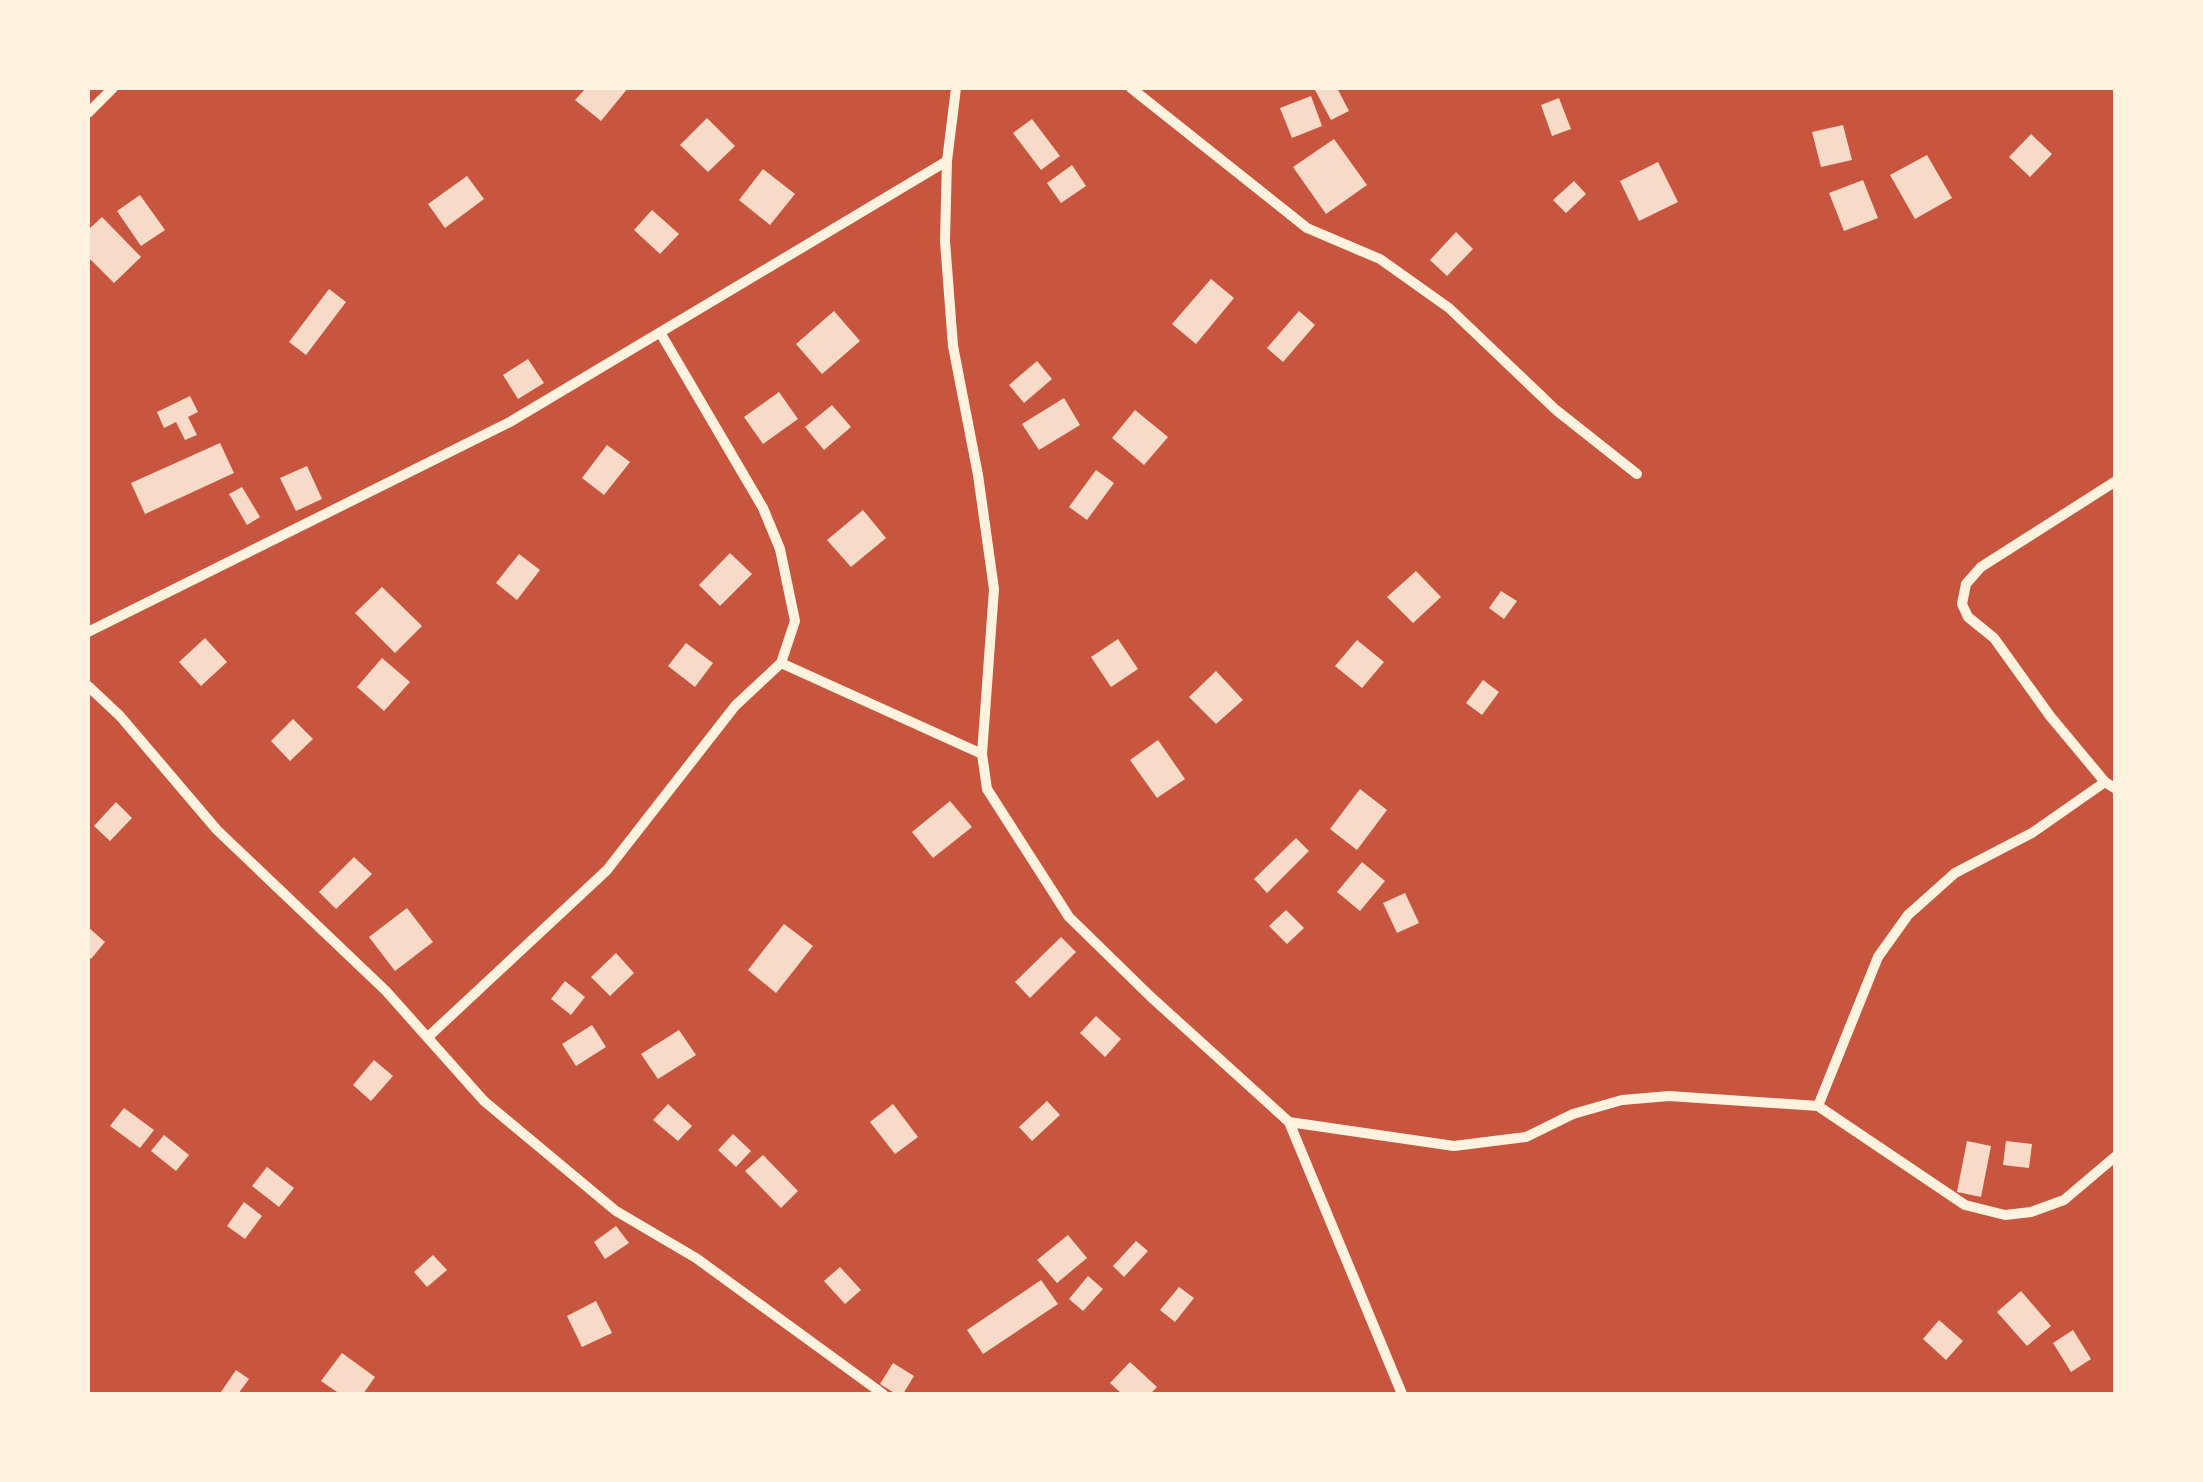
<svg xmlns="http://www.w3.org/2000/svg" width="2203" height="1482" font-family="'Open Sans',sans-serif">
<rect width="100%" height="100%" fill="#c8553d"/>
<path fill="#f7dbc8" d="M586,88H628L601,121L575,100Z
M1320,88H1337L1349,111L1331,120L1315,90Z
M1311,96L1322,126L1292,138L1280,108Z
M1559,98L1571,129L1552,136L1541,105Z
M707,118L735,146L708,172L680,145Z
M1032,119L1060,156L1041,170L1013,133Z
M1843,125L1852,160L1821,167L1812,132Z
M2031,134L2052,154L2030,177L2009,157Z
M1334,139L1367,185L1326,214L1293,167Z
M1927,155L1952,198L1915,219L1890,175Z
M1658,162L1678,202L1639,221L1620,181Z
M1072,165L1086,186L1061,203L1047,183Z
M763,169L795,194L770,225L739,200Z
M467,176L484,199L445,228L428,204Z
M1863,180L1878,218L1844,231L1829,193Z
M1574,181L1586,194L1566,213L1553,200Z
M140,195L165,230L141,246L117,211Z
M652,210L679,234L660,254L634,230Z
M102,217L141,257L114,283L88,257V230Z
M1456,232L1473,249L1447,276L1430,260Z
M1211,279L1234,298L1196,344L1172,324Z
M329,289L346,302L306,355L289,342Z
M834,311L860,341L822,374L796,344Z
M1299,311L1315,325L1283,362L1267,348Z
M528,359L544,383L518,399L503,375Z
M1037,361L1052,379L1024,403L1009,385Z
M779,392L798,419L763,444L744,417Z
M190,396L198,412L188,417L197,435L185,440L176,422L164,428L157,412Z
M1064,398L1080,425L1039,450L1022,424Z
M832,405L851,427L824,450L805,427Z
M1135,410L1168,437L1144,465L1112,438Z
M220,443L234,473L145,514L131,483Z
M607,445L630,462L604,495L582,478Z
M307,466L322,499L296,511L280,478Z
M1096,470L1114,483L1087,520L1069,507Z
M242,487L260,517L247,525L229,494Z
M863,510L886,538L851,567L827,540Z
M730,553L752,574L720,606L699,585Z
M519,554L540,570L517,600L496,583Z
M1416,571L1441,597L1413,623L1387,597Z
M382,587L422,626L395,653L355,613Z
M1501,591L1517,601L1504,619L1489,608Z
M205,638L227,662L201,686L179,662Z
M1118,639L1138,669L1111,687L1091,657Z
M1357,640L1384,662L1362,688L1335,666Z
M686,643L713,663L695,687L668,666Z
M382,658L410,682L384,711L357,687Z
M1216,671L1243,700L1216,724L1189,697Z
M1483,680L1499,692L1482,715L1466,703Z
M293,719L313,739L290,761L271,741Z
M1158,740L1185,779L1157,798L1130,760Z
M1360,789L1387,810L1357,850L1330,829Z
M950,801L972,827L933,858L912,832Z
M116,802L132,818L110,841L94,826Z
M1296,838L1309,851L1267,893L1254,879Z
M354,857L372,874L336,909L319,892Z
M1362,862L1385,881L1360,911L1337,892Z
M1405,893L1419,923L1397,933L1383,903Z
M407,908L433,942L395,971L369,937Z
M1286,910L1304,928L1287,944L1269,926Z
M784,924L813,946L776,993L748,970Z
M88,927L105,942L91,959L88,956Z
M1061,937L1076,952L1030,998L1015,982Z
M616,953L634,973L610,996L591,977Z
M565,981L585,997L571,1015L551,999Z
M1096,1016L1121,1039L1105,1057L1080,1033Z
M592,1025L606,1047L576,1066L562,1044Z
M679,1030L696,1055L658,1079L641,1054Z
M374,1060L393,1076L371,1101L353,1085Z
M1047,1101L1060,1115L1032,1141L1019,1127Z
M668,1104L692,1126L678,1141L653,1120Z
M893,1104L918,1137L895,1154L870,1122Z
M124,1108L154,1130L140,1148L110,1126Z
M733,1134L751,1151L736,1167L718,1150Z
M164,1135L189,1155L176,1171L151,1151Z
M1967,1141L1991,1146L1981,1197L1957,1192Z
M2006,1141L2032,1144L2029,1168L2003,1165Z
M763,1155L798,1191L781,1208L745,1171Z
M267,1167L294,1188L279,1207L252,1186Z
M244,1202L262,1216L245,1239L227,1226Z
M616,1226L629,1243L605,1259L594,1242Z
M1068,1235L1087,1258L1057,1283L1037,1260Z
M1136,1241L1148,1251L1124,1277L1113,1266Z
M433,1255L447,1270L427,1287L414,1272Z
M840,1267L861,1290L845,1304L824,1281Z
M1088,1276L1103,1289L1083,1311L1069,1299Z
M1041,1280L1058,1304L983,1354L967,1330Z
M1179,1287L1194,1298L1175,1322L1160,1310Z
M2021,1291L2051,1326L2027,1346L1997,1312Z
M596,1301L612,1333L582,1347L567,1316Z
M1939,1320L1963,1341L1946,1360L1923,1339Z
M2073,1330L2091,1359L2071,1372L2053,1343Z
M342,1353L375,1377L363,1394H340L321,1381Z
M1130,1362L1157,1387L1150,1394H1122L1110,1383Z
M893,1363L914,1376L903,1394H896L880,1384Z
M236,1370L249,1379L238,1394H225L221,1392Z"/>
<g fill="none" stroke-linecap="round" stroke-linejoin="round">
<path stroke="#fff3e0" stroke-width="10" d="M956,88L947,161L945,241L953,346L978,475L994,589L982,754L987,789L1069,917L1151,997L1289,1122L1402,1394
M1131,88L1307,228L1380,259L1449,308L1556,410L1637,474
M88,113L113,88
M2116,481L1981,567L1966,584L1962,604L1968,617L1994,638L2050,716L2105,782L2116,789
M88,632L510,422L947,161
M781,663L982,754
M88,686L120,716L217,830L386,991L484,1101L616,1211L696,1258L883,1394
M428,1037L607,870L735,706L781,663L795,621L780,549L763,508L661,334
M1818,1106L1878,957L1908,915L1955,873L2032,833L2105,782
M1289,1122L1454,1146L1526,1137L1573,1114L1622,1100L1669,1096L1818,1106L1965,1205L2005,1215L2031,1212L2064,1200L2116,1156"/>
</g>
<rect width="2203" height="1482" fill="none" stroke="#fff3e0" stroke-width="180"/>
</svg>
